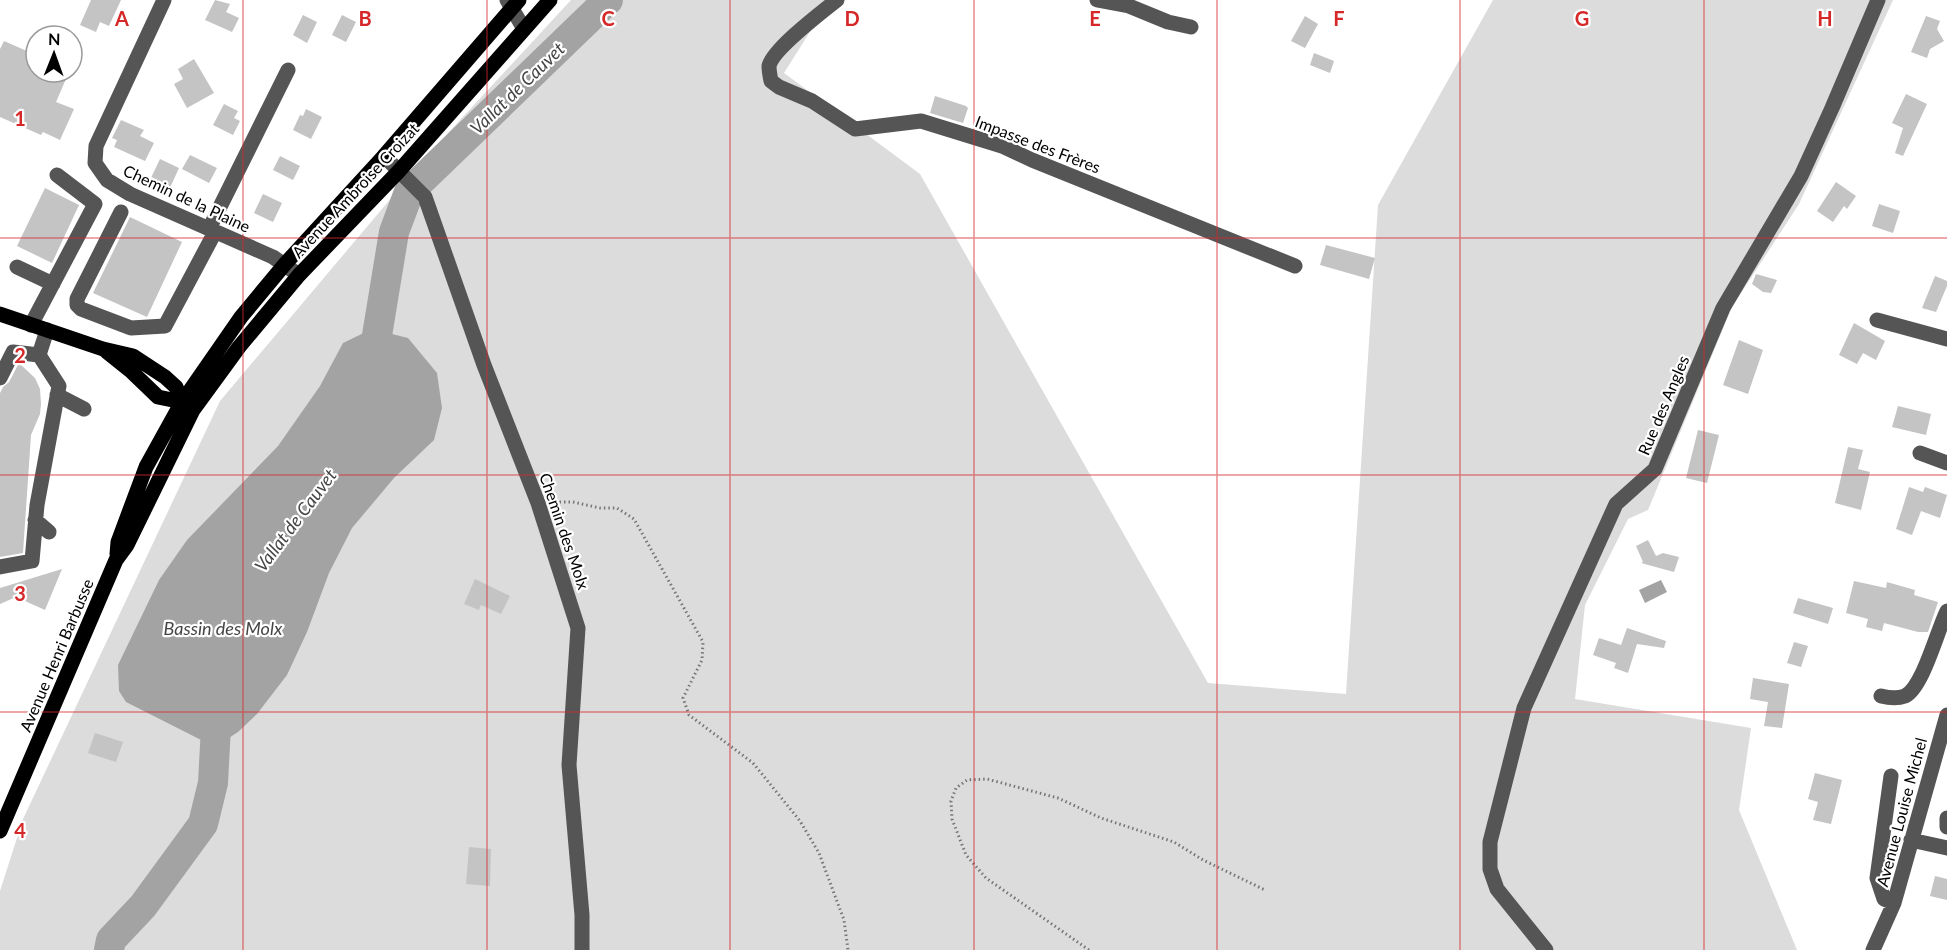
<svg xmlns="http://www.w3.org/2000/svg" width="1947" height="950" font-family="Lato,sans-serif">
<rect width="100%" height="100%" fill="#fff"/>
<path fill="#dcdcdc" d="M571,0H830L784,73L920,174L1208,683L1346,694L1378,205L1493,0H1893L1799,204L1732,307L1648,510L1628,519L1585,605L1575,699L1751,728L1739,810L1797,950H0V891L23,819L220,401L425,158Z"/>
<path fill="#a3a3a3" d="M372,329L408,338L437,373L442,408L434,440L394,478L352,528L329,573L307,632L287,675L257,714L238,732L215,747L126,702L119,691L118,665L159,580L187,540L278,446L320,386L343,343Z
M1661,580L1667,592L1645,603L1639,590Z"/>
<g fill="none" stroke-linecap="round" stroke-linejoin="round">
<path stroke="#a3a3a3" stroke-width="30" d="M371,372L394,232L409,192L608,0
M109,950L111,940L143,906L203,824L213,783L217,708"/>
</g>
<path fill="#c4c4c4" d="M91,0H121L109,26L100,22L96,32L80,25Z
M215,0L230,4L226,12L239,18L232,32L205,20Z
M303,15L317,22L307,43L293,35Z
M342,15L356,22L346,42L332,35Z
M1305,16L1318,24L1305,48L1291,41Z
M1926,16L1940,21L1937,29L1944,41L1930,49L1927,58L1911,52Z
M4,41L36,55V72H69L56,102L74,109L60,140L43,132L41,135L0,117V49Z
M1314,53L1334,61L1330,73L1310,65Z
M194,59L214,93L187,108L174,84L183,79L178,69Z
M1906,94L1927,104L1903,156L1895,153L1903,128L1892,123Z
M935,96L966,106L968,108L963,123L930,113Z
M224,104L238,111L234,118L240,121L233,135L213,125Z
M306,109L322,117L311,139L293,130L300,115L303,116Z
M121,120L144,130L140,136L154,143L145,161L114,147L117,140L112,138Z
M190,155L217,168L209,183L182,169Z
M280,156L300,166L293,180L273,170Z
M160,159L179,168L169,190L150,180Z
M1836,182L1856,196L1847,209L1844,206L1833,222L1817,211Z
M45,188L79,205L52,263L17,246Z
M263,194L282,203L273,222L254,213Z
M1879,204L1900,211L1893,233L1872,226Z
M130,217L182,242L147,317L93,293Z
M1326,245L1375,258L1369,279L1320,265Z
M1756,274L1777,280L1771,293L1763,292L1752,284Z
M1935,276L1947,281V286L1936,312L1922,308Z
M1854,323L1885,341L1876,360L1863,353L1857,364L1839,355Z
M1739,340L1763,350L1748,394L1723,385Z
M19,363L35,378L40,389L41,404L40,414L31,435L23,553L0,557V393L3,387L9,382Z
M1898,406L1931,414L1926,435L1892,427Z
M1698,430L1719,435L1707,483L1686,478Z
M1848,447L1863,450L1858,469L1870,472L1861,510L1835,503Z
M1909,487L1923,492L1925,487L1947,495L1940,518L1921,511L1912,535L1896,529Z
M1648,540L1656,556L1663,553L1679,557L1674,572L1641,563L1643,562L1636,546Z
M62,569L45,610L16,597L0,604V588Z
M475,579L510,596L501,614L481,605L479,610L464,604Z
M1854,581L1886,588L1887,582L1915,590L1914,595L1938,602L1928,632H1918L1884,623L1882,631L1866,627L1868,619L1846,613Z
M1798,598L1833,608L1828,624L1793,613Z
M1627,628L1666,641L1664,648L1637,644L1628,673L1614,668L1616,663L1593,655L1599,638L1621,645Z
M1794,642L1808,646L1801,667L1787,663Z
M1753,678L1789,684L1782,728L1764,726L1768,702L1750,699Z
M95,733L123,742L116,762L88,753Z
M1815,773L1842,780L1831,824L1813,820L1818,802L1808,799Z
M469,847L491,849L490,886L466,884Z
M1935,876L1947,879V900L1930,896Z"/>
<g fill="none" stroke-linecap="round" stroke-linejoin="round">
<path stroke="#777" stroke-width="3" stroke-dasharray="1.5 3" stroke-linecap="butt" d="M555,502H573L600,508H617L634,519L703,642L702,660L683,698L689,715L753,763L800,821L819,853L844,920L848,950
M1089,950L986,878L966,855L952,819L951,801L956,788L967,780L987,779L1058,798L1101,818L1174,842L1203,860L1265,890"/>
<path stroke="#555" stroke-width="15" d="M164,0L96,146L95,163L107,180L130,194L273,257L299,275
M507,0L524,29
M837,0C822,12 773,49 769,66C769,70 770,76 771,81L779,87L812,101L855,129L921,121L1002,146L1032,160L1295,266
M1097,0L1129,6L1168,22L1191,27
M384,156L425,197L484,365L538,503L578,628L569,765L582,915V950
M121,212L77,299V305L81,309L131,328L165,326L215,232
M209,229L288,70
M17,267L53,284
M1877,320L1947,339
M31,325L95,204L57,175
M39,355L47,330
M0,378L13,352L39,355L59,386L37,505L32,561L0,567
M57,395L84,409
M1920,453L1947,463
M35,520L49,532
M1881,696C1889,698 1897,699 1905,696C1923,687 1937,631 1947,611
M1891,776L1877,878L1884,899L1894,903
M1947,818V827
M1911,840L1947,848
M1546,950L1497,889L1490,869V842L1524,708L1616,504L1655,469L1723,308L1801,176L1832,108L1878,0
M1873,950L1894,903L1947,715"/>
<path stroke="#000" stroke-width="15" d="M0,314L103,349L133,356L165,377L176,387L182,402L188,406
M107,352L132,372L158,397L182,402
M117,554L118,542L146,467L182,402L241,317L285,264L384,156L519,0
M0,831L116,560L127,545L193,410L239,347L299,275L399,171L550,0"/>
</g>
<path fill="none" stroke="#d62828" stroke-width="1.5" stroke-opacity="0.55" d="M243,0V950M487,0V950M730,0V950M974,0V950M1217,0V950M1460,0V950M1704,0V950M0,238H1947M0,475H1947M0,712H1947"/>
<g text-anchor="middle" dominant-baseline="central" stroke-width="4.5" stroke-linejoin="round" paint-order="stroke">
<g font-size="16" fill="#000" stroke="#fff">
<text transform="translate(1038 144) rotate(21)">Impasse des Frères</text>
<text transform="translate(355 190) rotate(-47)">Avenue Ambroise Croizat</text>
<text transform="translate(187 198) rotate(25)">Chemin de la Plaine</text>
<text transform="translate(1663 405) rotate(-67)">Rue des Angles</text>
<text transform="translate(565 531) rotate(71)">Chemin des Molx</text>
<text transform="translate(56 655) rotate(-67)">Avenue Henri Barbusse</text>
<text transform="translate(1901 812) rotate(-75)">Avenue Louise Michel</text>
</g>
<g font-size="18" font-style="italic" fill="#444" stroke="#fff">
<text transform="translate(517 88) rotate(-44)">Vallat de Cauvet</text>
<text transform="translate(295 520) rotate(-53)">Vallat de Cauvet</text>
<text x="223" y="628">Bassin des Molx</text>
</g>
</g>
<g font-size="20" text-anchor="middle" font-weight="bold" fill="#d62828" stroke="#fff" stroke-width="4.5" stroke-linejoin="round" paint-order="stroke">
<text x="122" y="26">A</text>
<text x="365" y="26">B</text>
<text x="608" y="26">C</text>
<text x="852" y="26">D</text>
<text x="1095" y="26">E</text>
<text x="1339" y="26">F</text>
<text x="1582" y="26">G</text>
<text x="1825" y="26">H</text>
<text x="20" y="126">1</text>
<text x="20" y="363">2</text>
<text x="20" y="601">3</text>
<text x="20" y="838">4</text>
</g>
<g transform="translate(54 54) rotate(1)"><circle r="28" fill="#ffffff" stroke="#999999" stroke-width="1.5"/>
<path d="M0-4.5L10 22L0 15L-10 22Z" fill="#000000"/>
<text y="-9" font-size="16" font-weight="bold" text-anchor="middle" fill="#000000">N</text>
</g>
</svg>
